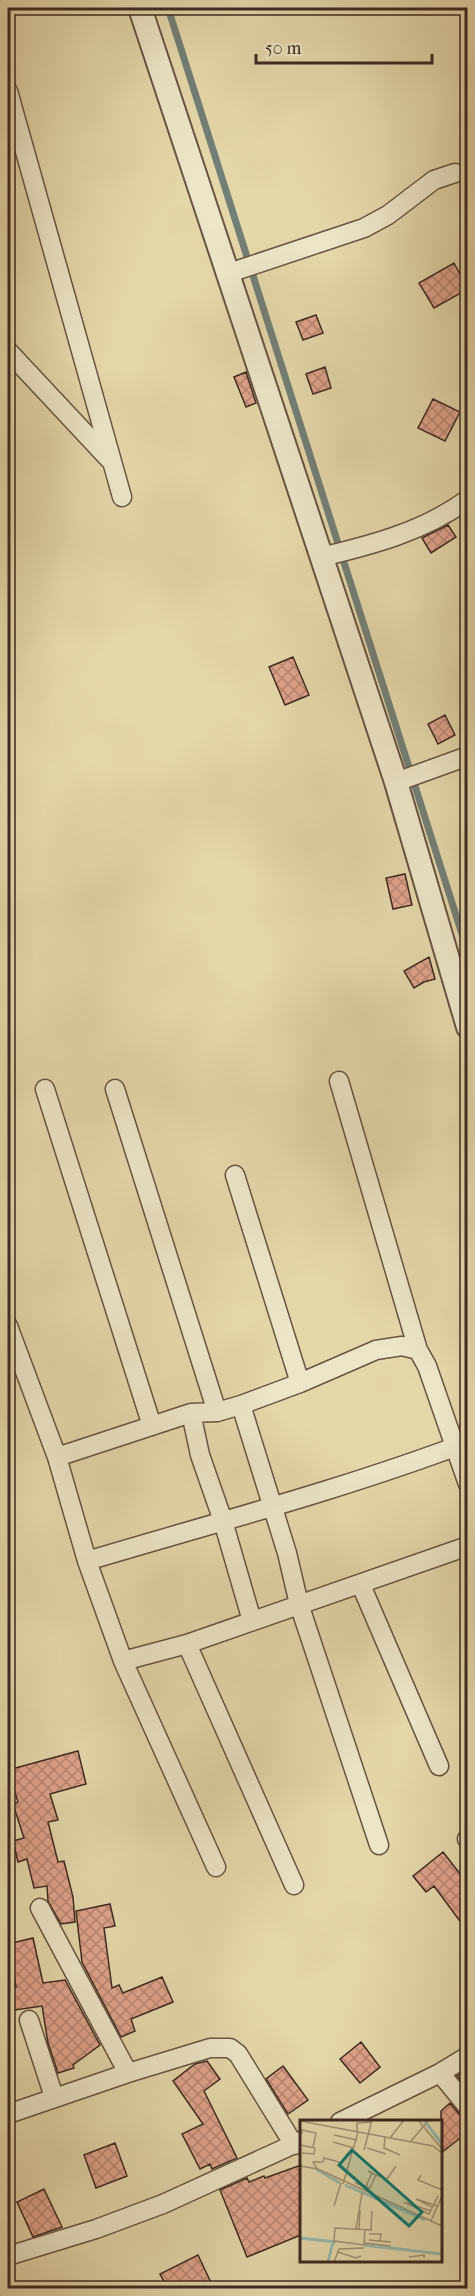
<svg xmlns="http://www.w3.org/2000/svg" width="475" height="2296" font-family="'IM FELL French Canon',serif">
<defs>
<pattern id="building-cross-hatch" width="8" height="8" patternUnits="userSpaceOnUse" patternTransform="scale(1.5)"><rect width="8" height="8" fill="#dfa38c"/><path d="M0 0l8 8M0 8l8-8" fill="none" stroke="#b68572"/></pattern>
</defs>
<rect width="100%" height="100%" fill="#e4d7aa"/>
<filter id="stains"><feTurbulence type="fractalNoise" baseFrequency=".00333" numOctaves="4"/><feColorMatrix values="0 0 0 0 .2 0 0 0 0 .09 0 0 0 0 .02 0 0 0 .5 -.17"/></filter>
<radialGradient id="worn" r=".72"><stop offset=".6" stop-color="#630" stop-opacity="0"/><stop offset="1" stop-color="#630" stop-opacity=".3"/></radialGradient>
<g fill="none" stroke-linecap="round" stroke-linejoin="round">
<path stroke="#727f76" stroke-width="7" d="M168,8L468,953"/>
</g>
<path fill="url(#building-cross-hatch)" stroke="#3d2921" stroke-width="1.5" d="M454,263L468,289L434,308L419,283Z
M316,315L323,333L303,340L296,322Z
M325,367L331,388L313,394L306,374Z
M246,372L256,403L246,407L234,377Z
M433,399L460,412L445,441L418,428Z
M448,525L456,537L431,553L422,538Z
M293,657L309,695L285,705L269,667Z
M445,715L455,735L438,744L428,724Z
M405,874L412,905L393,909L386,878Z
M429,957L435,979L424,982L414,988L404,971Z
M78,1751L86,1784L50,1794L58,1820L48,1822L58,1862L64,1861L73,1897L75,1922L61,1924L48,1901L47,1886L34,1888L27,1859L18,1862L13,1841L24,1838L13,1804L18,1802L8,1770Z
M443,1852L468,1884V1932L434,1886L426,1892L413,1876Z
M110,1904L115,1926L104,1928L112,1988L119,1985L123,1993L162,1977L173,2002L131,2019L135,2031L121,2037L82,1962L76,1911Z
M33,1938L43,1983L65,1980L100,2045L73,2065L74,2068L58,2073L48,2043L42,2006L8,2011V1988L16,1987L8,1944Z
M361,2042L380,2067L360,2083L340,2059Z
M207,2061L220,2079L204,2091L237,2158L212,2169L210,2164L200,2169L182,2134L203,2124L173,2081L195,2064Z
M283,2066L308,2100L288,2114L266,2079Z
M468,2069V2089L457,2076Z
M450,2103L460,2115L468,2118V2132L441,2153V2111Z
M115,2143L127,2176L96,2188L84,2155Z
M301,2165V2235L247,2257L220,2190L247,2178L249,2182L264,2176L265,2178Z
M44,2189L62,2227L33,2237L17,2202Z
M198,2255L214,2289H168L160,2274Z"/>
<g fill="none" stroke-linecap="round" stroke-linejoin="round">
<g stroke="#675443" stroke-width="21">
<path id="minor" d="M8,91L122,497
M226,274L364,228L388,215L434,180L455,173
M8,351L109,459
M321,557C372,545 425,531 468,499
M396,782L468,756
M339,1081L418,1350
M45,1089L152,1426
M115,1089L217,1412
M235,1175L300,1383
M8,1326L57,1457
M241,1405L287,1553L299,1604L379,1845
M191,1413L200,1455L223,1521L252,1621
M87,1561L57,1457L191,1413L217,1412L241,1405L300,1383L376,1350L402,1346L418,1350L427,1366L468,1484
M361,1585L439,1766
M187,1644L294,1885
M123,1661L187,1644L468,1546
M467,1839H468
M216,1867L123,1661L87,1561C214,1523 344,1489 468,1442
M40,1908L128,2073L210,2048H230L238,2054L294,2145
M29,2020L54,2097
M440,2073L468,2107
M8,2114L128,2073
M340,2122L440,2073L468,2056
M8,2256L96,2229L163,2204L301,2141"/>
</g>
<g stroke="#675443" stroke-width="26">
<path id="tertiary" d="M140,8L396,782L468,1027"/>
</g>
<use href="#minor" stroke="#ede5c8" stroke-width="18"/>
<use href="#tertiary" stroke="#ede5c8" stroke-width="22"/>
</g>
<g transform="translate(300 2120)">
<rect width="142" height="142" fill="#e4d7aa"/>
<path fill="none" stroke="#96b8ae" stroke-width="3" d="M124,0L142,24M16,49L40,63M45,65L125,100M0,118L36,122M64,125L142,134M28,142L33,122"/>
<path fill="none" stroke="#a19173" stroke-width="1.5" d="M118,0L142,29M0,1L133,26L142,33M57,11V3L72,2M2,14V10L16,13L13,27M34,15L57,20M85,17L84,28L100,35M90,18L104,0M111,21L129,0M33,22L54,28M0,25L15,28L14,34L2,33M67,28L86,34M64,30L72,0M0,46L18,49L142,106M17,49L13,42H23L24,38L39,42M76,55L87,59L96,46M121,55L118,60L142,70M55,63L70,68L76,55L72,53M43,64L58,12M66,66L72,53L68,51M104,82L129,94L138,76M107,83L131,91M34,86L41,63M132,87L116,79L138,86M131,101L142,76M56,109L62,73M59,109L60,90M65,109L64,125L34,121L35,108L72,110M71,110L72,91M69,114H81L80,122M69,120L91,122M64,123L91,126M38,132L56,138L61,136M109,137L124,135V138M34,142L39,129L64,128"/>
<path fill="#0f766e" fill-opacity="0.15" stroke="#0f766e" stroke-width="3" d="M52,30L122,92L109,106L39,45Z"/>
<rect width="142" height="142" fill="none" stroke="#3d2921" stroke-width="3"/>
</g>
<rect width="475" height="2296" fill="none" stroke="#e4d7aa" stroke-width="30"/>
<rect x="9" y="9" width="457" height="2278" fill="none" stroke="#3d2921" stroke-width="3"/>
<rect x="15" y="15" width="445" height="2266" fill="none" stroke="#3d2921" stroke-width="1.5"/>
<path d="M256 54v9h176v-9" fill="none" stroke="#3d2921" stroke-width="3"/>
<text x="265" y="54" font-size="18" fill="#3d2921" stroke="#ede5c8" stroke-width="4.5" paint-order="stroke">50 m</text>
<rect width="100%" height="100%" filter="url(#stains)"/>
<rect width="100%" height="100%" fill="url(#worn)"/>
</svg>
